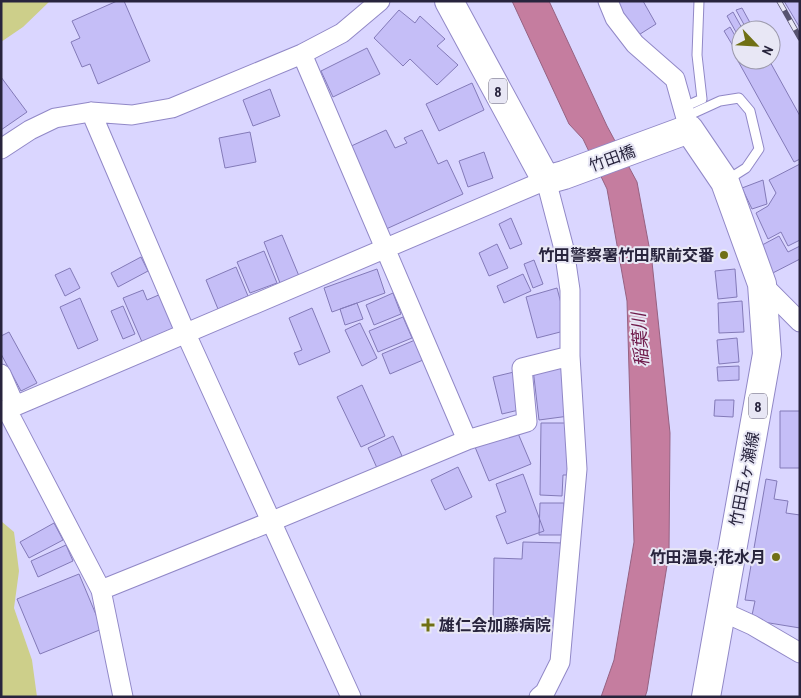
<svg xmlns="http://www.w3.org/2000/svg" width="801" height="698" font-family="'Archivo Narrow','Noto Sans JP',sans-serif">
<rect width="100%" height="100%" fill="#dad6ff"/>
<path fill="#cdcf8a" d="M1,1H50L23,27L1,42Z
M1,521L14,532L19,571L14,608L32,660L37,697H1Z"/>
<path fill="#c57d9f" stroke="#966282" d="M512,1H549L607,126L637,182L652,262L670,433L669,553L647,691L645,697H601L614,660L634,542L627,301L607,189L583,139L569,124Z"/>
<path fill="#c5bef7" stroke="#837ab8" d="M117,1H124L150,61L98,84L90,64L82,67L71,42L80,38L72,21Z
M616,1H643L656,24L637,36Z
M784,1H800V28Z
M742,8L754,30H747L736,10Z
M399,10L415,23L420,16L445,39L437,46L458,65L437,85L410,59L403,66L374,38Z
M733,12L743,30H741V41L727,16Z
M730,27L741,46V55L739,56L724,31Z
M367,48L380,74L333,97L321,71Z
M741,59L769,60L800,116V159L794,162L738,61Z
M1,77L27,112L1,130Z
M472,83L484,110L439,131L426,104Z
M270,89L280,116L253,126L243,100Z
M386,130L395,148L407,143L404,138L422,130L438,164L447,160L463,194L384,230L347,148Z
M250,132L256,162L225,168L219,138Z
M484,152L493,178L468,187L459,161Z
M800,164V240L788,246L781,232L768,239L756,213L768,206L776,193L769,180Z
M763,180L767,204L752,209L742,188Z
M511,218L522,244L510,249L499,224Z
M282,235L299,276L280,283L264,242Z
M779,236L788,252L800,246V259L765,277L751,251Z
M497,244L508,268L489,276L479,253Z
M264,251L277,283L250,293L237,262Z
M141,257L148,271L118,287L111,273Z
M534,260L543,284L533,288L524,264Z
M236,267L248,296L218,309L206,280Z
M70,268L80,288L65,296L55,275Z
M377,269L385,293L332,312L324,288Z
M735,269L737,297L718,299L715,271Z
M523,274L531,291L504,303L497,286Z
M557,288L568,330L537,338L526,297Z
M143,290L147,300L161,294L176,327L142,342L123,298Z
M393,293L401,314L374,325L366,305Z
M80,298L98,340L78,349L60,307Z
M742,301L744,332L719,333L718,303Z
M357,303L363,319L345,325L340,309Z
M123,306L135,334L123,339L111,311Z
M312,308L330,352L299,365L294,353L302,350L289,318Z
M403,317L412,338L378,352L369,331Z
M360,323L377,358L362,366L345,330Z
M9,332L37,383L21,391L1,354V336Z
M737,338L739,362L719,364L717,340Z
M415,340L423,360L390,374L382,354Z
M563,365L569,416L539,420L533,369Z
M739,366V380L718,381L717,367Z
M514,372L523,409L502,414L493,377Z
M362,385L385,436L361,447L337,397Z
M715,400H734L733,417L714,416Z
M780,411H800V468H780Z
M541,423H571L569,475H563L562,496L540,495Z
M517,431L531,464L489,481L475,447Z
M393,436L402,456L377,468L368,448Z
M458,467L472,497L445,510L431,480Z
M523,474L544,531L507,544L496,516L506,512L496,484Z
M766,479L777,481L774,499L788,501L786,513L800,515V628L751,620L755,601L745,600Z
M540,503H564L563,535H539Z
M54,523L63,540L29,558L20,542Z
M523,542L563,543L562,626L493,625L494,558L522,559Z
M66,545L73,561L38,577L31,561Z
M79,574L102,629L40,654L17,599Z"/>
<g fill="none" stroke-linecap="round" stroke-linejoin="round">
<g stroke="#9188c7" stroke-width="11">
<path id="lane" d="M682,108L702,99L697,55L699,1
M685,117L720,101L739,98L750,111L759,149L746,168L727,180"/>
</g>
<g stroke="#9188c7" stroke-width="21">
<path id="street" d="M608,1L615,18L635,44L675,79L689,129
M302,54L467,440
M91,112L186,334L351,697
M1,149L30,130L55,118L91,112L132,115L172,108L302,54L342,33L380,1
M762,284L800,322
M1,374L15,406
M7,410L101,590L123,697
M1,412L546,180L564,249L570,290V356L577,469L560,662L545,692L539,697
M101,590L270,522L467,440L527,422L522,368L570,356
M721,611L752,625L800,653"/>
</g>
<g stroke="#9188c7" stroke-width="30">
<path id="primary" d="M449,1L546,180L564,175L689,129L725,182L762,284L767,354L706,697"/>
</g>
<use href="#lane" stroke="#fff" stroke-width="9"/>
<use href="#street" stroke="#fff" stroke-width="19"/>
<use href="#primary" stroke="#fff" stroke-width="28"/>
<g stroke="#575370" stroke-width="5.5">
<path id="rail" d="M779,1L800,38"/>
</g>
<use href="#rail" stroke="#e8e7f5" stroke-width="4" stroke-dasharray="11" stroke-linecap="butt"/>
</g>
<g fill="#707014" stroke="#e8e7f5" stroke-width="2">
<circle cx="724" cy="255" r="5"/>
<circle cx="776" cy="557" r="5"/>
<path d="M425.5 617.5h5v5h5v5h-5v5h-5v-5h-5v-5h5z"/>
</g>
<g text-anchor="middle" dominant-baseline="central" stroke-width="4" stroke-linejoin="round" paint-order="stroke">
<g fill="#e8e7f5" stroke="#625e74" stroke-width="1">
<rect x="489" y="78.5" width="18" height="25" rx="4"/>
<rect x="749" y="393.5" width="18" height="25" rx="4"/>
</g>
<g font-size="15" font-weight="bold" fill="#28243d">
<text x="498" y="91">8</text>
<text x="758" y="406">8</text>
</g>
<g font-size="16" fill="#28243d" stroke="#e8e7f5">
<text transform="translate(612 158) rotate(-20)">竹田橋</text>
<text transform="translate(744 479) rotate(-79)">竹田五ヶ瀬線</text>
</g>
<g font-size="16" font-weight="bold" fill="#28243d" stroke="#e8e7f5" text-anchor="end">
<text x="714" y="255">竹田警察署竹田駅前交番</text>
<text x="766" y="557">竹田温泉;花水月</text>
<text x="439" y="625" text-anchor="start">雄仁会加藤病院</text>
</g>
<g font-size="18" font-style="italic" fill="#6e194a" stroke="#e8e7f5">
<text transform="translate(640 340) rotate(-94)">稲葉川</text>
</g>
</g>
<rect width="801" height="698" fill="none" stroke="#28243d" stroke-width="5"/>
<g transform="translate(756 45) rotate(115)"><circle r="24" fill="#e8e7f5" stroke="#9b99ab"/>
<path d="M0-4L9 19L0 12L-9 19Z" fill="#707014"/>
<text y="-8" font-size="14" font-weight="bold" text-anchor="middle" fill="#28243d">N</text>
</g>
</svg>
